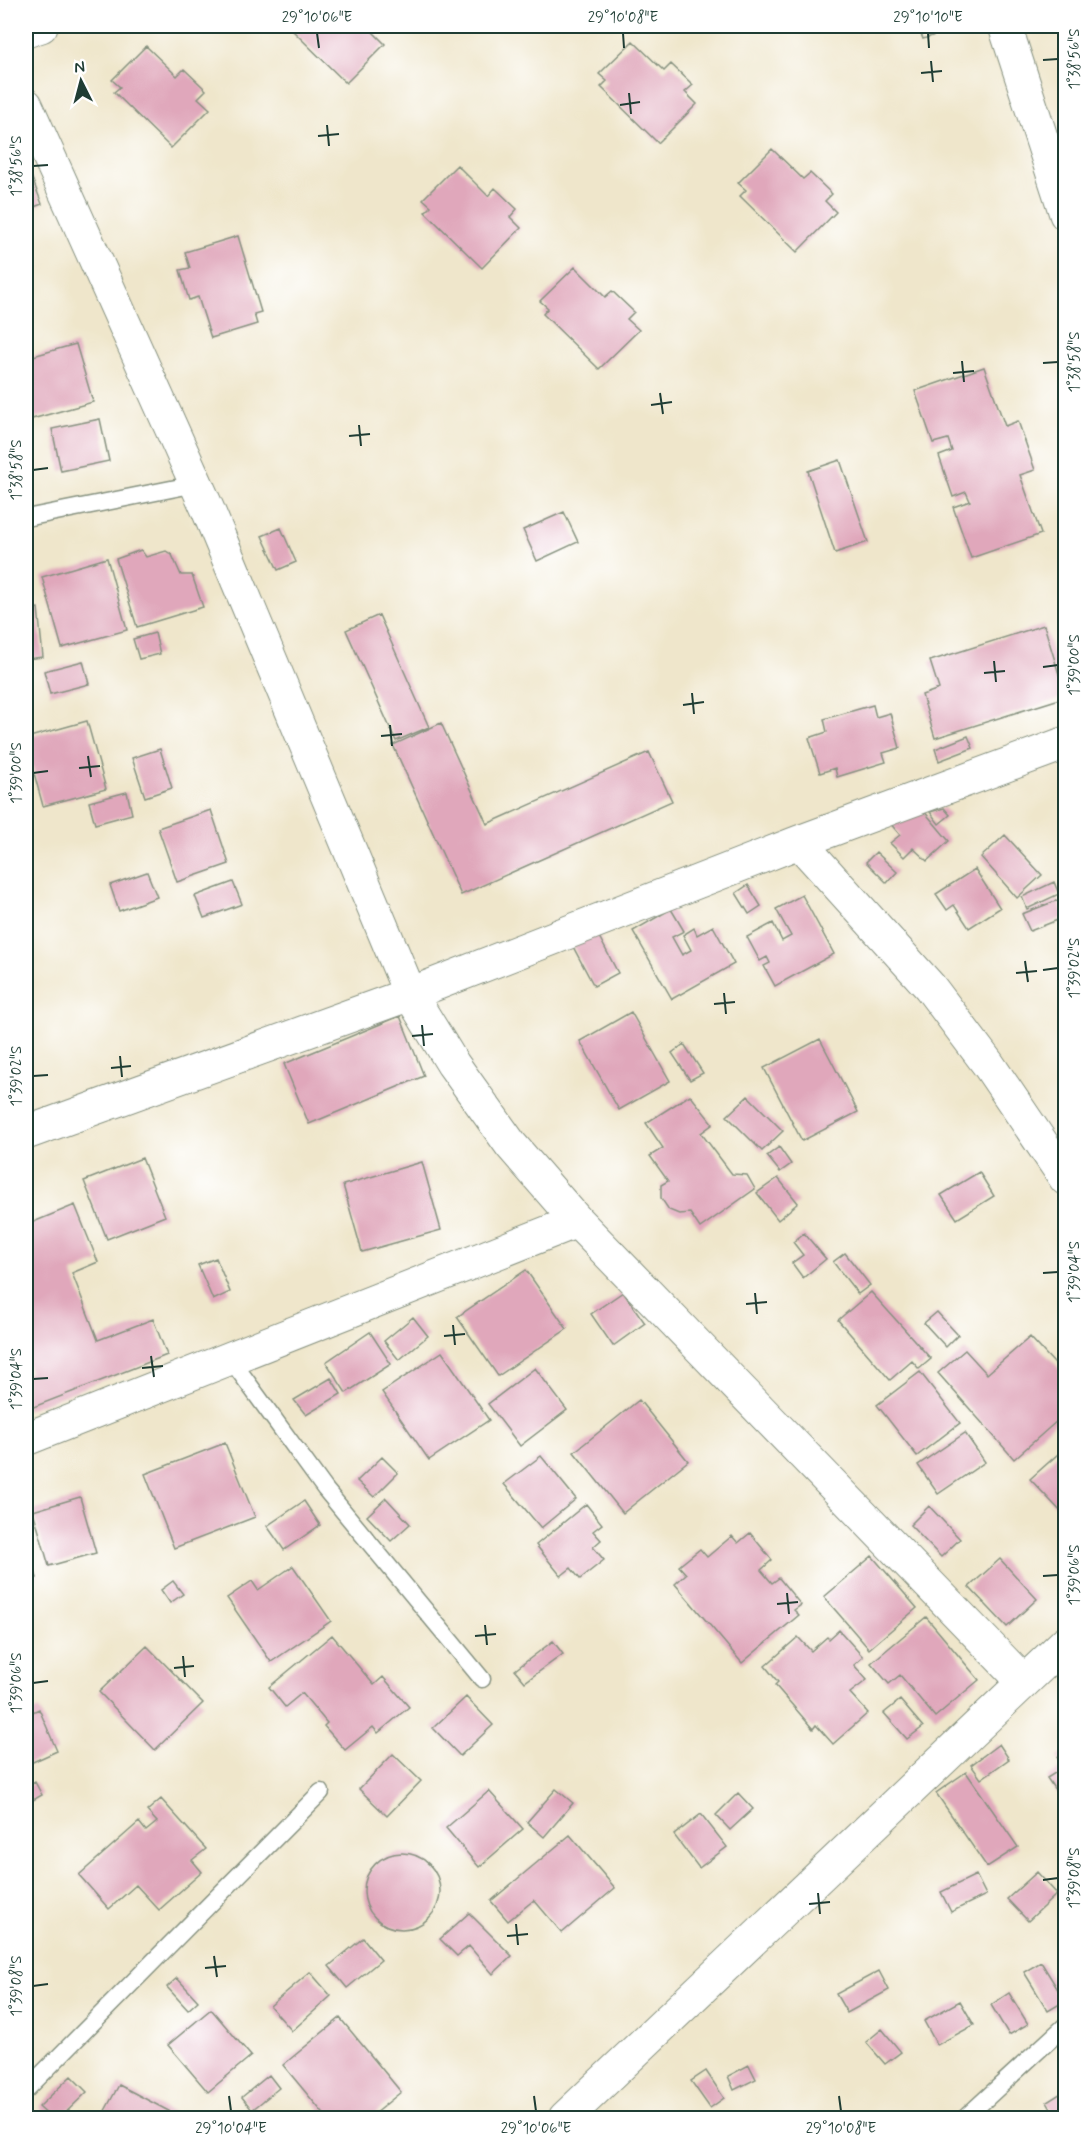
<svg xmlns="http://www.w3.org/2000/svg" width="1091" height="2144" font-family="Mynerve,sans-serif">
<rect width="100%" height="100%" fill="#fff"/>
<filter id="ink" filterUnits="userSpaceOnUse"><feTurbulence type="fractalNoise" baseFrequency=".0167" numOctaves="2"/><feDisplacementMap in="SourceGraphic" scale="12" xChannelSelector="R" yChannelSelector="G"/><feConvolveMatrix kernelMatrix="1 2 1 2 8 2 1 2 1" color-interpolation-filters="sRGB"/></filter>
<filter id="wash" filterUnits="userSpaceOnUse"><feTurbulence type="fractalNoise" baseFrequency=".008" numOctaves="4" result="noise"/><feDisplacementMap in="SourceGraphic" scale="24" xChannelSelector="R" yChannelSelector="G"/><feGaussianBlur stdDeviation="1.35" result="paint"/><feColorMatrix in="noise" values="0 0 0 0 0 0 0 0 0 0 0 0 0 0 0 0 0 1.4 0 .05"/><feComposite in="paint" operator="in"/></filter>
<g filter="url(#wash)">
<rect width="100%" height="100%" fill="#efe6cb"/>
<g id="blocks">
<path fill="#e0a7bb" d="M290,26H380L373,32L385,44L346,83L289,27Z
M918,26H942L944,32L923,39Z
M633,41L664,71L671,64L693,85L685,92L697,104L658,143L601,87L607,81L599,74Z
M146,46L177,76L184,69L206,90L198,98L210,109L171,148L114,92L120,87L112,80Z
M772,149L803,179L810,173L832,194L825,201L836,212L797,252L740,196L746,190L738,183Z
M26,163L42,204L26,210Z
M457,165L488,196L495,188L517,209L510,217L521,228L482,268L425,212L431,206L423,199Z
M238,236L261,312L254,314L257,324L211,338L198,297L189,300L180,270L190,268L185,252Z
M575,267L605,297L612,291L634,312L627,319L639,330L599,369L543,314L548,308L540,301Z
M76,344L93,402L32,419L26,395V358Z
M984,367L1005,426L1018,421L1035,470L1020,475L1041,534L971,558L953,507L970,501L966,492L953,497L939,456L952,451L948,439L933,443L915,391Z
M100,419L109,461L61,471L52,429Z
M840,460L868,542L835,553L808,471Z
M564,512L578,542L537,561L523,530Z
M281,528L296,562L278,570L262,536Z
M141,550L146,557L166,551L172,555L181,575H192L203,607L137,627L116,559Z
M107,558L127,630L62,648L42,577Z
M38,608L43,657L26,659V609Z
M379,615L429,727L396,741L346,630Z
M1044,625L1066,697L935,738L922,695L939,689L930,661Z
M155,633L160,654L139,659L133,639Z
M83,661L89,684L50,694L44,671Z
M873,705L876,717L890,713L900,748L883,753L886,762L837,777L835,768L820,773L809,738L827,732L824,719Z
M87,721L106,789L43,806L26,744V738Z
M441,723L487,824L649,752L672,801L461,895L393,745Z
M968,736L973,748L939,761L935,749Z
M160,749L172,788L145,797L132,758Z
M127,792L132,814L95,824L89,802Z
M944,808L950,815L939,824L930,812Z
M211,810L229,864L177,882L158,828Z
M923,810L949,841L927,861L913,848L904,857L890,843L900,835L889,822Z
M1005,835L1042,875L1017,898L981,857Z
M876,852L897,872L887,883L866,862Z
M975,869L1000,908L969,928L954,905L947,910L936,894Z
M147,872L157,897L119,911L110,885Z
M233,882L242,904L204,918L195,896Z
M1054,882L1059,894L1027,909L1022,897Z
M748,885L761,906L749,914L736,893Z
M802,895L834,954L775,986L764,966L770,963L767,957L760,961L747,937L773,923L782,941L791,936L776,909Z
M1058,900L1065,917L1030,931L1022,914Z
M671,909L684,931L672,937L682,955L691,950L683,935L694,928L697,935L713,926L734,964L672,999L633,931Z
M595,929L618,973L594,986L570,941Z
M631,1012L670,1081L619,1110L580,1041Z
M400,1016L424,1076L309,1124L284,1064Z
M820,1039L858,1112L802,1141L764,1068Z
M684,1044L703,1073L690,1080L672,1053Z
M690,1095L713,1124L701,1133L732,1174L747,1175L755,1189L700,1228L690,1213L679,1214L669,1210L661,1198V1185L668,1181L650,1156L663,1148L646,1123Z
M748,1096L783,1131L762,1151L727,1116Z
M779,1147L791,1164L780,1172L767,1156Z
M142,1158L165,1216L107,1239L84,1181Z
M422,1162L441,1230L362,1252L343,1185Z
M979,1172L994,1196L957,1219L941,1195Z
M778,1178L798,1203L778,1220L757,1193Z
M75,1205L98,1262L72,1273L98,1340L153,1319L167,1355L26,1410V1374L30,1372L26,1360V1225Z
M804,1233L826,1259L803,1278L792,1263L803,1255L793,1242Z
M845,1253L870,1285L858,1294L833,1262Z
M216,1258L230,1292L213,1300L198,1265Z
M526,1270L567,1329L498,1376L457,1317Z
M623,1292L645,1323L613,1346L591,1314Z
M871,1292L931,1359L919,1369L912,1361L890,1380L838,1320Z
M937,1312L958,1335L946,1347L924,1323Z
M413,1317L428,1336L399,1360L384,1341Z
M370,1332L391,1364L346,1393L326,1362Z
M1030,1337L1066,1376V1413L1014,1459L938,1373L965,1350L987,1374Z
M442,1352L489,1420L429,1460L382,1392Z
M535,1368L567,1410L520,1446L488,1404Z
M920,1372L960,1423L917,1456L877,1405Z
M331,1378L341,1394L306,1415L294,1400Z
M639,1400L688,1461L623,1513L574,1452Z
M965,1433L985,1462L938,1494L918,1465Z
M225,1443L255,1517L174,1548L145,1474Z
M1066,1447V1517L1030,1479Z
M541,1456L576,1499L541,1528L504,1484Z
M382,1457L398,1473L374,1497L357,1481Z
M80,1497L96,1553L49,1566L33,1511Z
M386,1498L410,1524L391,1541L367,1516Z
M304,1501L320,1525L284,1550L267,1526Z
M586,1504L602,1524L593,1531L601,1540L593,1547L604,1560L580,1579L571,1568L561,1576L536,1545Z
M929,1506L960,1539L941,1557L910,1525Z
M750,1533L772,1560L761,1570L772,1583L779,1578L801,1605L794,1610L799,1615L742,1663L675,1584L686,1574L679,1566L700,1549L707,1557L732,1536L738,1543Z
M26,1543L37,1578L26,1581Z
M872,1556L917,1608L869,1649L824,1597Z
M1000,1559L1037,1599L1007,1627L969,1587Z
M293,1566L331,1621L271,1662L227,1598L252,1581L258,1590Z
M173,1581L183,1594L170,1603L161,1590Z
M926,1617L979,1680L935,1717L900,1675L889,1684L871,1663Z
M839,1630L863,1657L854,1665L867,1680L850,1693L868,1713L833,1744L816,1725L813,1729L775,1685L778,1682L765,1666L798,1637L811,1651L827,1637L829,1639Z
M332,1635L374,1685L383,1677L409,1707L378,1733L373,1727L345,1750L324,1726L327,1723L302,1693L285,1707L269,1687Z
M553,1641L563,1654L525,1682L515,1670Z
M147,1646L203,1703L155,1750L99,1692Z
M466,1697L493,1725L460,1756L433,1728Z
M900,1700L923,1727L907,1739L884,1713Z
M39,1709L57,1751L26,1765V1715Z
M999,1744L1009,1759L981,1779L971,1765Z
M1066,1752V1806L1047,1778L1063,1768L1057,1757Z
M393,1754L421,1781L387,1816L359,1789Z
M966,1772L1018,1847L987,1867L936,1793Z
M35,1782L42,1795L26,1804V1787Z
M556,1789L573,1803L544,1837L527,1822Z
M489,1791L523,1829L479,1867L446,1828Z
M738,1793L753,1809L730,1830L716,1815Z
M161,1799L206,1849L192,1860L202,1872L159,1910L136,1885L109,1909L79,1875L139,1822L146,1831L157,1822L147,1811Z
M701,1814L727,1847L699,1868L674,1835Z
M570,1835L615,1888L562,1933L534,1900L508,1921L491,1901Z
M364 1891a38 38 0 1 1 76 0a38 38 0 1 1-76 0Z
M1037,1872L1057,1894L1028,1921L1007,1899Z
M976,1875L986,1895L951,1912L941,1892Z
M469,1913L512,1956L493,1974L469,1946L457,1956L440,1939Z
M363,1938L381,1960L347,1988L329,1966Z
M1041,1962L1065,2001L1048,2011L1024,1972Z
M879,1971L889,1990L847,2013L836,1994Z
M310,1972L331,1996L292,2031L270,2006Z
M177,1978L198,2001L188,2010L167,1987Z
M1009,1993L1028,2024L1009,2035L991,2005Z
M960,2001L974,2025L937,2045L924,2021Z
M211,2009L251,2056L208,2092L168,2045Z
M340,2018L401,2092L369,2118H327L283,2065Z
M882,2029L901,2052L885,2064L866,2042Z
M749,2065L756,2079L734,2090L728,2076Z
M706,2071L724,2098L710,2108L691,2081Z
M269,2075L279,2088L252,2110L242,2097Z
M71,2076L87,2092L60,2118H51L39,2107Z
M119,2085L182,2118H101Z
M1066,2090V2118H1040L1052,2111L1047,2102Z"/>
</g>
</g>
<g filter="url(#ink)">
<use href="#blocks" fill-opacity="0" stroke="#879280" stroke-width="1.5"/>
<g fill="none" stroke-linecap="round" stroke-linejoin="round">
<g stroke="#879280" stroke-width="19">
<path id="lane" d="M26,518L196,484
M229,1357L325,1489L482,1679
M26,2090L321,1792
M965,2118L1066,2025"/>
</g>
<g stroke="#879280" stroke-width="35">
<path id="street" d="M26,31L41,26
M26,105L208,510L410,994L453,1064L511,1145L577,1221L1024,1682
M799,842L930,987L988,1064L1066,1179
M26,1133L410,994L799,842L1066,743
M26,1439L577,1221
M565,2118L1066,1642"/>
</g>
<g stroke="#879280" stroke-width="35">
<path id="secondary" d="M1005,26L1066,214"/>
</g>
<use href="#lane" stroke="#fff" stroke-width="16"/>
<use href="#street" stroke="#fff" stroke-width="33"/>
<use href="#secondary" stroke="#fff" stroke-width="33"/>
</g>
</g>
<path fill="none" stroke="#1f3d34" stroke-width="2" d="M317,33L319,48M623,33L624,48M928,33L929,48M1043,60L1058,59M931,61L933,82M921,73L942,71M629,93L631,114M620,105L640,102M327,125L329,146M318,136L339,134M33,166L48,165M962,361L964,382M1043,363L1058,362M953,373L974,371M660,393L663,414M651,405L672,402M359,425L361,446M349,436L370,434M33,470L48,468M994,661L996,682M1043,667L1058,665M984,673L1005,671M692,693L694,714M683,705L704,702M390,725L392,746M381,736L402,734M88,756L91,777M79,768L100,766M33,773L48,771M1025,961L1028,982M1043,970L1058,968M1016,973L1037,971M724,993L726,1014M714,1004L735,1002M422,1025L424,1046M412,1036L433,1034M120,1056L122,1077M111,1068L131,1066M33,1076L48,1075M1043,1273L1058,1272M755,1293L757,1314M746,1304L767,1302M453,1325L455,1345M444,1336L465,1334M151,1356L154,1377M142,1368L163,1366M33,1379L48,1378M1043,1576L1058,1575M787,1593L789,1614M777,1604L798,1602M485,1625L487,1645M475,1636L496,1634M183,1656L185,1677M174,1668L194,1666M33,1683L48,1681M1043,1880L1058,1878M818,1893L820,1914M809,1904L830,1902M516,1924L518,1945M507,1936L528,1934M214,1956L217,1977M205,1968L226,1966M33,1986L48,1984M229,2096L231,2111M534,2096L536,2111M839,2096L841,2111"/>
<rect width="1091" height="2144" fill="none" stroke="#fff" stroke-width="66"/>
<g transform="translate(81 81) rotate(354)" stroke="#ffffff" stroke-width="4.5" paint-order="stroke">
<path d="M0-4.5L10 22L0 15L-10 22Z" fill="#1f3d34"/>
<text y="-9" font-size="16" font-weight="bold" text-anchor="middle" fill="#1f3d34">N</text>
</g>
<rect x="33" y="33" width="1025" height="2078" fill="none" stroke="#1f3d34" stroke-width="2"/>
<g font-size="15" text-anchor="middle" fill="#1f3d34">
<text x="317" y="22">29°10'06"E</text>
<text x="623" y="22">29°10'08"E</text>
<text x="928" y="22">29°10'10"E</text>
<text transform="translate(1074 59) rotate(-90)" y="5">1°38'56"S</text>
<text transform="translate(16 166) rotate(-90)" y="5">1°38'56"S</text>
<text transform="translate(1074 362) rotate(-90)" y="5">1°38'58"S</text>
<text transform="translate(16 470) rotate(-90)" y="5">1°38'58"S</text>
<text transform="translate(1074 665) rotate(-90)" y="5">1°39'00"S</text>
<text transform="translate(16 773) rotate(-90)" y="5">1°39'00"S</text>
<text transform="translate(1074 968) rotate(-90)" y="5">1°39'02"S</text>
<text transform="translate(16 1076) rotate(-90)" y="5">1°39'02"S</text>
<text transform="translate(1074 1272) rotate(-90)" y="5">1°39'04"S</text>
<text transform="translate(16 1379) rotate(-90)" y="5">1°39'04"S</text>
<text transform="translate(1074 1575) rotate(-90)" y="5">1°39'06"S</text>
<text transform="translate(16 1683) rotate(-90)" y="5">1°39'06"S</text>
<text transform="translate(1074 1878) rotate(-90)" y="5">1°39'08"S</text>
<text transform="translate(16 1986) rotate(-90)" y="5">1°39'08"S</text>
<text x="231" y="2133">29°10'04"E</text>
<text x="536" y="2133">29°10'06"E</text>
<text x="841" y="2133">29°10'08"E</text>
</g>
</svg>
